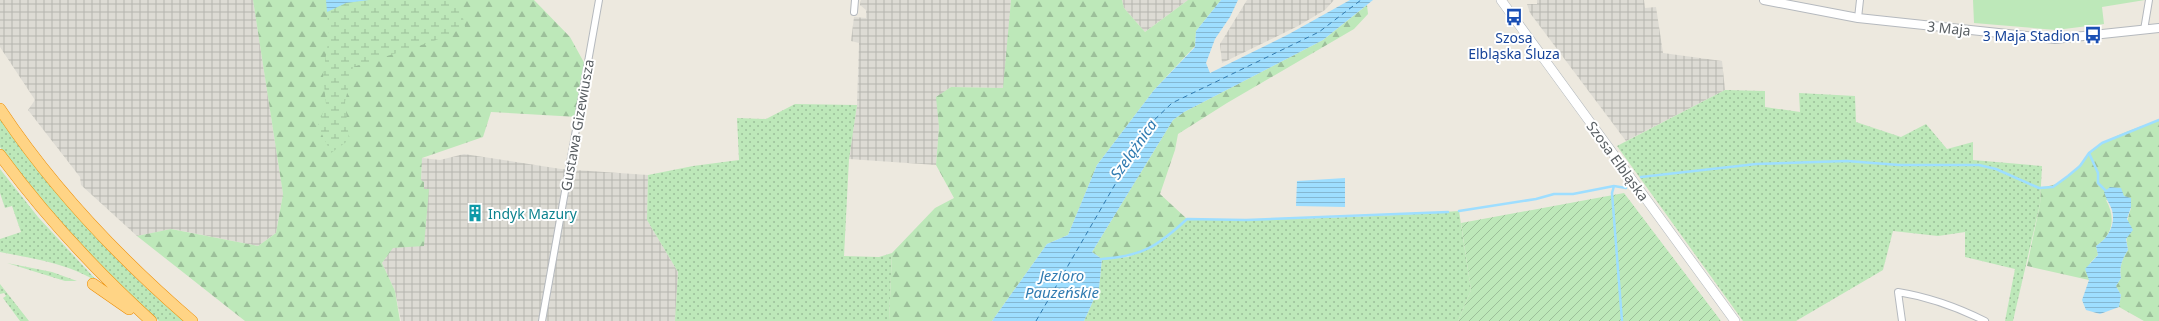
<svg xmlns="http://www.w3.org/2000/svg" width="2159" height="321" font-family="'Noto Sans',sans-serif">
<defs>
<pattern id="industrial-grid" width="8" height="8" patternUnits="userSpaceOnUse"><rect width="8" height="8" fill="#dddbd4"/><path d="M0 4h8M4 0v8" fill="none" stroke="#b6b5af"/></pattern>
<pattern id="grass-dots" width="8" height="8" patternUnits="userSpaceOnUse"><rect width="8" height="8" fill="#bde8b9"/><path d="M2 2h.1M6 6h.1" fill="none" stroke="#9cbf9a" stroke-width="1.8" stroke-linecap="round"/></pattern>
<pattern id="forest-firs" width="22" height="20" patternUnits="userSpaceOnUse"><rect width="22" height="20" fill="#bde8b9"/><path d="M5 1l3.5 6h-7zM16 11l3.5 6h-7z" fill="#9cbf9a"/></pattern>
<pattern id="wetland-marsh" width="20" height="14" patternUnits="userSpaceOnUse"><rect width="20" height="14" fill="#bde8b9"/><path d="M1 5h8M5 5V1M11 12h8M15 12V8" fill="none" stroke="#9cbf9a"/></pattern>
<pattern id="garden-furrows" width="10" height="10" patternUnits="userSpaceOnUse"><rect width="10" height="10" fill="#bde8b9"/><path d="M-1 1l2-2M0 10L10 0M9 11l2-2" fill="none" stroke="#9cbf9a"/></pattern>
<pattern id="water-rules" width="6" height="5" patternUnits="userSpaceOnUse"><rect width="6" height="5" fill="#9edeff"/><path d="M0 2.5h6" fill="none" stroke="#84b7d2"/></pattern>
</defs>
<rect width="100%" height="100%" fill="#ede9df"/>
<path fill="url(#industrial-grid)" d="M0,0H253L283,194L276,233L258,246L172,229L137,236L81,185L80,177L28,110L35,100L0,47Z
M861,0H1011L1004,88L951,87L937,97L939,127L936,165L849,159L857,105L859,43L851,41L854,17L866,18V10L860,5Z
M1122,0H1188L1145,32L1124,8Z
M1247,0H1334L1325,10L1298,26L1222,63L1220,44Z
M1537,0H1644L1645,8L1656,7L1663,53L1722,61L1725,90L1626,141L1530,13L1527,4H1537Z
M464,154L561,169L648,175L647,220L678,272L675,321H401L395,291L382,263L429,189H424L421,181L422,158L440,160Z"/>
<path fill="url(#grass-dots)" d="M1725,90L1765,91V107L1800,112L1799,93L1855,96L1856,122L1901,137L1926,124L1947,149L1973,142V160L2042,166L2040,204L2013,321H2005L2015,269L1965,257V232L1938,236L1893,231L1883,270L1796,321H1743L1617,146Z
M795,104L857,105L849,159L844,256L879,257L892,253L889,321H675L678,272L647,220L648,175L693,166L739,160L737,118L766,119Z
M0,117C54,192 112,262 184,321H159L119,285L69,233L19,173L0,147Z
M0,169L38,217L99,283C69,263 34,259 0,252V239L21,232L12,206L5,208L0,193Z
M1459,211L1471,290L1458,321H1084L1099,288L1102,259L1128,257L1168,237L1187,219C1277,220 1368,218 1459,211Z
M7,263L52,272L77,281H65Z
M0,284L29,321H20L3,298L6,296L4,293L0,294Z"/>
<path fill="url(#forest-firs)" d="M253,0H534L570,37L587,68L578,117L491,112L483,137L422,158L421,180L424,182V189H429L424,246L393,248L382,263L395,291L400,321H245L137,236L171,229L258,246L276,233L283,194Z
M1011,0H1122L1124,8L1145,32L1188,0H1221L1196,31L1195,46L1154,90L1097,165L1068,235L1047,244L992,321H889L892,253L935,208L954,198L936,165L939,127L936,97L951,87L1003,88Z
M1367,5L1368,14L1354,29L1227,103L1178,134L1175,150L1160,194L1187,219C1157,247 1142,256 1102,259L1092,252L1173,120L1184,112L1323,40Z
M2159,120V321H2144L2119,307L2121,295L2116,286L2121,278C2119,267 2122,259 2128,250C2125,235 2126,222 2131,208L2106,200C2116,218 2113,235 2096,246L2098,255L2090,263L2089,280L2027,266L2040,204L2041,187C2072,186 2079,158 2102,144C2119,133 2140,127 2159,120Z"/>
<path fill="url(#wetland-marsh)" d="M369,0H459L465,27L434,41L353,67L345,102L349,140L331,153L318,126L326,104L323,75L329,35L327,12L346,3Z"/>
<path fill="url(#garden-furrows)" d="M1624,193L1721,321H1458L1471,290L1461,223Z"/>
<path fill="#bde8b9" d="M1973,0H2145L2102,7L2104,24L2056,30L1974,23Z"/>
<path fill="url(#water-rules)" d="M326,0H369L346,3L327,12Z
M1221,0H1238L1230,17L1215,39L1206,63L1210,73L1289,34L1350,0H1373L1323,40L1184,112L1173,120L1092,252L1102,259L1099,288L1084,321H992L1047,244L1068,235L1097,165L1154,90L1195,47L1196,31Z
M1345,178V207L1296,206L1297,181Z
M2110,187L2121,188L2124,196L2131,198V207L2127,219L2133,230L2126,239L2128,250C2122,259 2119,267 2121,278L2116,286L2121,295L2119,307L2100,314L2086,310L2082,300L2089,280L2085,269L2098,255L2096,246C2108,238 2116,225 2112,210C2110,204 2106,199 2104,192Z"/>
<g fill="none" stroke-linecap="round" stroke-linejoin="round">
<path stroke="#9edeff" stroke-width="2.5" d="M2089,153L2098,173V183L2106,191
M1641,177L1756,164L1847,161L1899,165H1979L1996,169L2039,188L2053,187L2068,176L2080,166L2089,153L2102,143L2159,120
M1614,186L1612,193L1622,321
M1459,211L1536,199L1554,194H1573L1614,186L1626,188
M1102,259C1142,256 1157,247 1187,219L1246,220L1448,212"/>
<path stroke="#307bb1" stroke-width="1" stroke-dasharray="5 4" stroke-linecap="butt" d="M1036,321L1150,124L1172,103L1319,32L1361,0"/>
<g stroke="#b5b9be" stroke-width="8">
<path id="minor" d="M854,12L855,0
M1858,18L1860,0
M2144,30L2149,0
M542,321L599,0
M1902,321L1898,292C1929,297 1957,307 1985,321"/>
</g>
<g stroke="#b5b9be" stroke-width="10">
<path id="tertiary" d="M1764,0L1858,18L2055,39L2159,28"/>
</g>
<g stroke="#b4b9be" stroke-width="10">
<path id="secondary" d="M1501,0L1735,321"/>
</g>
<g stroke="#ed8c00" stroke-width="12">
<path id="motorway" d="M0,109C53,189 119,258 192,321
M0,155C45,216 95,270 151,321
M93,284L129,309"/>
</g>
<use href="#minor" stroke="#fff" stroke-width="6"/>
<use href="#tertiary" stroke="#fff" stroke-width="8"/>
<use href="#secondary" stroke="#fff" stroke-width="9"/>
<use href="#motorway" stroke="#ffd485" stroke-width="11"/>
</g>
<defs>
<g id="bus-bare" transform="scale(1.38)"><path d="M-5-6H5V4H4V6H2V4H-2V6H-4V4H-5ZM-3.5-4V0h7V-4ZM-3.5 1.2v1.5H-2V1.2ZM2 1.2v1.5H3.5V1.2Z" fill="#1a4fb4" stroke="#fff" stroke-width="2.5" paint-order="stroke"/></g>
<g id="building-bare" transform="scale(1.38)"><path d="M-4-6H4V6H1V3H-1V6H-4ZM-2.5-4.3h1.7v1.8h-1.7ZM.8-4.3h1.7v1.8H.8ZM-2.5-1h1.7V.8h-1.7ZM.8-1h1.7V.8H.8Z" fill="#0f9aa8" stroke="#fff" stroke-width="2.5" paint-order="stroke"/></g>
</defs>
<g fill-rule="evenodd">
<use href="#bus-bare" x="1514" y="17"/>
<use href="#bus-bare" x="2093" y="35"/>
<use href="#building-bare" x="475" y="213"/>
</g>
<g text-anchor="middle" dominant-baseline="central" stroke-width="4" stroke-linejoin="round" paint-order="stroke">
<g font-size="14" fill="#585e62" stroke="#fff">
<text transform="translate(1949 28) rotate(6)">3 Maja</text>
<text transform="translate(577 125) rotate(-80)">Gustawa Gizewiusza</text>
<text transform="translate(1618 161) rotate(54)">Szosa Elbląska</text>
</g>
<g font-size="14" fill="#164399" stroke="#fff" text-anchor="end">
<text x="2080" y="35">3 Maja Stadion</text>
<text x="1514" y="37" text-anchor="middle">Szosa<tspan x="1514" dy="16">Elbląska Śluza</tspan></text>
</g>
<g font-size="14" fill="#0d838f" stroke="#fff" text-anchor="start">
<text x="488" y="213">Indyk Mazury</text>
</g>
<g font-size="15" font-style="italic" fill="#307bb1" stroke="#fff">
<text transform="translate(1133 149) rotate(-55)">Szelążnica</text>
<text x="1062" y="275">Jezioro<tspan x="1062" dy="17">Pauzeńskie</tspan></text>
</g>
</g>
</svg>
